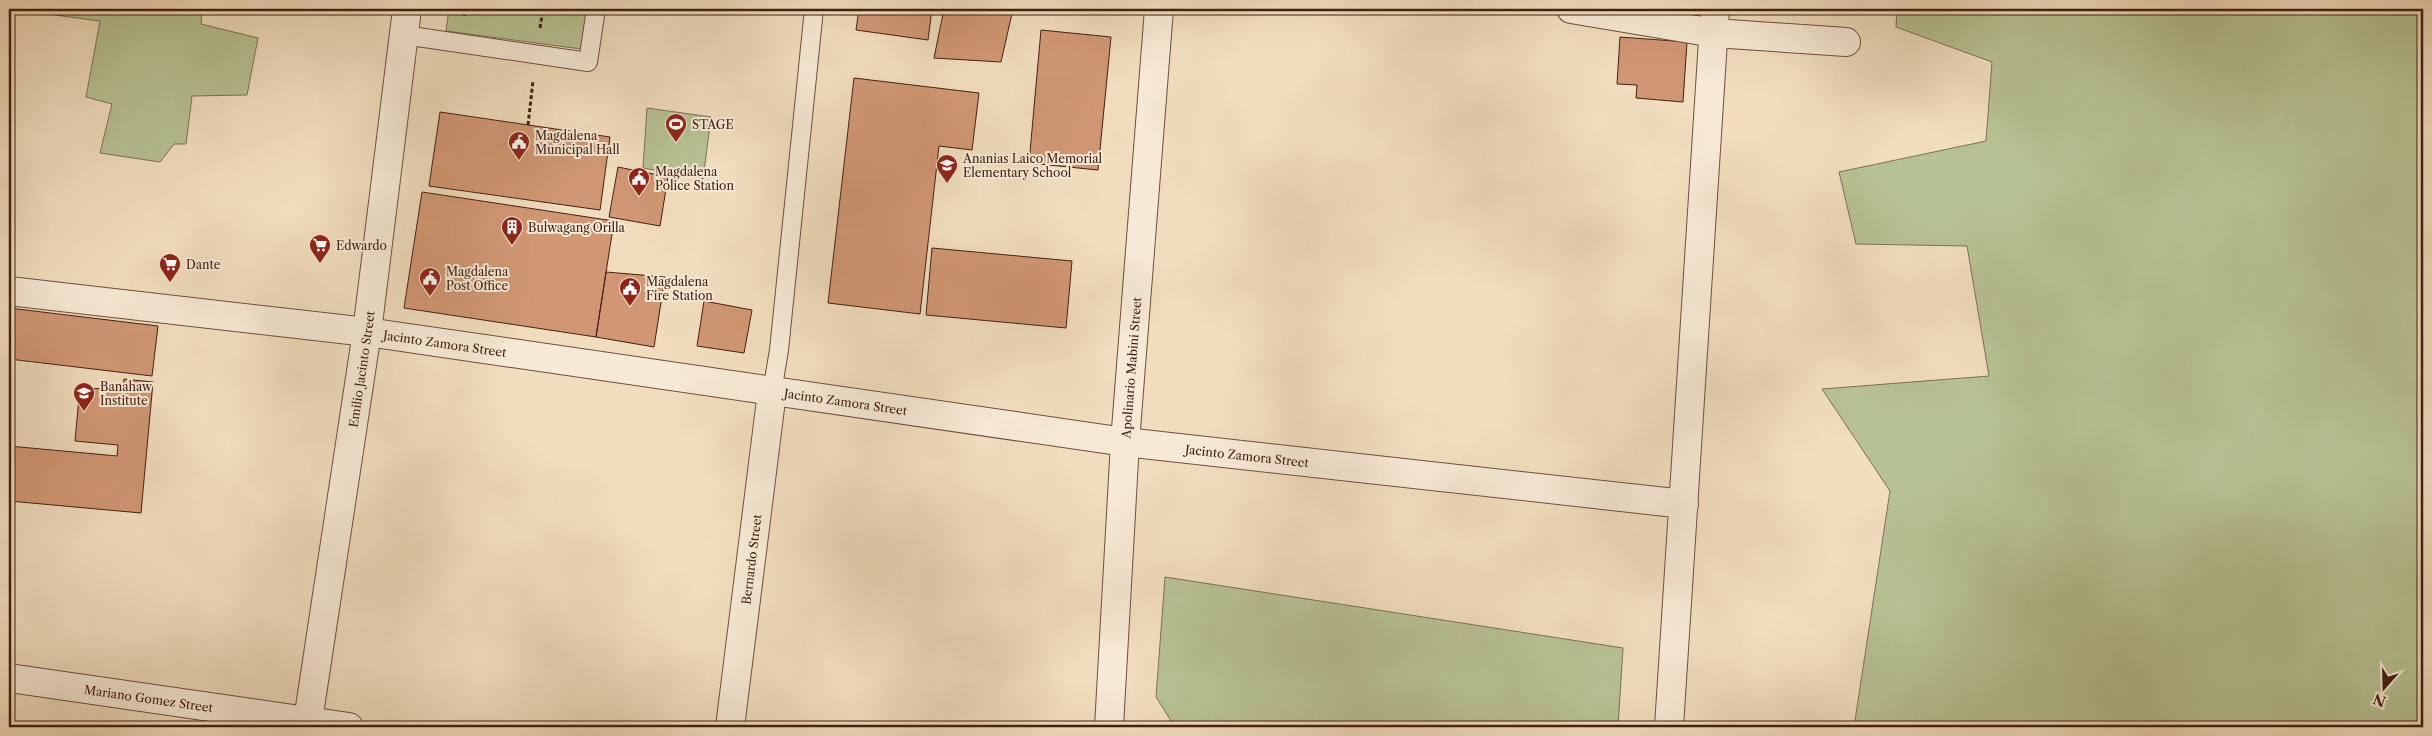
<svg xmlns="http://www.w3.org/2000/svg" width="2432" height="736" font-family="'Libre Caslon Text',serif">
<rect width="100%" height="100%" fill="#f1ddbe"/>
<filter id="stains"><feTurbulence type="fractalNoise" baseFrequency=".004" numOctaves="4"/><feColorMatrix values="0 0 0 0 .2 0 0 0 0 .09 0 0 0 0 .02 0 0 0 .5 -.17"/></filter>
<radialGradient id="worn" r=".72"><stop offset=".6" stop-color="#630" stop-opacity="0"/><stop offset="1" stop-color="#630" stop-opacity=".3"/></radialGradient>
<path fill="#b7c294" stroke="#7d7154" d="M9,9H202L201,24L258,38L247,95L192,96L186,144H174L160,162L100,153L112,104L86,97L100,21Z
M449,9H587L581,49L446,31Z
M1897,9H2423V727H2053V723L1854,727L1890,491L1822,389L1989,376L1967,246L1856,244L1839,172L1986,141L1992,62L1896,27Z
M647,108L711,117L703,179L643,168Z
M1165,577L1623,648L1618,727H1175L1156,697Z"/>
<path fill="#d19774" stroke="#432013" d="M859,9H932L928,40L856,30Z
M944,9H1013L1001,62L934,58Z
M1041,30L1111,37L1098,170L1029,163Z
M1620,37L1687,42L1683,102L1636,98L1637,85L1617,84Z
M854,78L979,93L972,150L939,146L920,314L828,303Z
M440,112L610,137L600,210L429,186Z
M618,167L668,177L660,226L609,217Z
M422,192L614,221L596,337L404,308Z
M932,248L1072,261L1066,328L926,315Z
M606,272L665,277L654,347L596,337Z
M704,301L752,310L744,353L697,346Z
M9,308L158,326L152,376L9,359Z
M124,379L153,382L141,513L9,501V446L117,456L118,445L75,441L80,387L123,391Z"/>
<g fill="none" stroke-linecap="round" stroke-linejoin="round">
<g stroke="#6e4f3e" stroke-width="20">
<path id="service" d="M404,35L588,62L596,9
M772,392L779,350L814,9"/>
</g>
<g stroke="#6e4f3e" stroke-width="30">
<g id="minor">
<path d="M1571,9L1714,33L1846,42"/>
<path id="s1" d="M9,291L367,332L1125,442L1684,504"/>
<path id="s2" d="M9,678L349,727"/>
<path id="s3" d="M307,727L367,332L407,9"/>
<path id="s4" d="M730,727L772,392"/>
<path id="s5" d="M1109,727L1125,442L1159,9"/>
<path d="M1669,727L1715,9"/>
</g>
</g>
<path stroke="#432013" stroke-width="3" stroke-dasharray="4 2.5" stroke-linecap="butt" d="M464,16L466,9
M540,28L543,9
M528,125L533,81"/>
<use href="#service" stroke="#f6e9d5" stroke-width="18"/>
<use href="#minor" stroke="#f6e9d5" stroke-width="28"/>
</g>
<defs>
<g id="stadium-pin" transform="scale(1.125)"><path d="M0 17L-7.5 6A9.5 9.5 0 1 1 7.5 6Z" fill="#8f2418" stroke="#f6e9d5"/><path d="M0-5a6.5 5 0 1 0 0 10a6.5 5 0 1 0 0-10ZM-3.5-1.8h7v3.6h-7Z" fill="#fff"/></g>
<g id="civic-pin" transform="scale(1.125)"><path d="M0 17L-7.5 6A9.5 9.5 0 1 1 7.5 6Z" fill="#8f2418" stroke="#f6e9d5"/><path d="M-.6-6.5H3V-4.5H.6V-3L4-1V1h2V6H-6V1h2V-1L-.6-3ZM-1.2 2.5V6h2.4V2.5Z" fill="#fff"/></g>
<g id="school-pin" transform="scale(1.125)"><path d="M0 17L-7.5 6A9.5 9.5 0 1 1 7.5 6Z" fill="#8f2418" stroke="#f6e9d5"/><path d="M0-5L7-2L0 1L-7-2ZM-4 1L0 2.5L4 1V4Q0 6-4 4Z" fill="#fff"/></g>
<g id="building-pin" transform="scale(1.125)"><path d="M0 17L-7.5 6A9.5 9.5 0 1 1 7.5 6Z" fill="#8f2418" stroke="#f6e9d5"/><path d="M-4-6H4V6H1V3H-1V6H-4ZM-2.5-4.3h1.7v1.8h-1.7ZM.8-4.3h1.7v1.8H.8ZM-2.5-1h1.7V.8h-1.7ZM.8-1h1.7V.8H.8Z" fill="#fff"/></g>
<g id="supermarket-pin" transform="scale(1.125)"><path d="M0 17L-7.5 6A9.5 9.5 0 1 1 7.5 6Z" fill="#8f2418" stroke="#f6e9d5"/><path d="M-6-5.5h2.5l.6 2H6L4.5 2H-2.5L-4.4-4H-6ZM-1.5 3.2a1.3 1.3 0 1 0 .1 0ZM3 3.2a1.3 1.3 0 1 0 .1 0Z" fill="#fff"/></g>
</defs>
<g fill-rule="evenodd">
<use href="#stadium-pin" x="676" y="124"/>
<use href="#civic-pin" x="519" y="142"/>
<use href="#school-pin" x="947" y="165"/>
<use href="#civic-pin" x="639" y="178"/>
<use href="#building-pin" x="512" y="227"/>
<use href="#supermarket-pin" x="320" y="245"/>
<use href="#supermarket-pin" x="170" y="264"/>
<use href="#civic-pin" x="430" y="278"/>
<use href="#civic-pin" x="630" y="288"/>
<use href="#school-pin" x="84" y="393"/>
</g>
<g text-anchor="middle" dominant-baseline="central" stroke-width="4" stroke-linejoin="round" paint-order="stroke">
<g font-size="12" fill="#432013" stroke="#f6e9d5" text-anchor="start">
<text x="692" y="124">STAGE</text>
<text x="535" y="135">Magdalena<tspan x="535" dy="14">Municipal Hall</tspan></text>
<text x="963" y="158">Ananias Laico Memorial<tspan x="963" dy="14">Elementary School</tspan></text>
<text x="655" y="171">Magdalena<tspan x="655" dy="14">Police Station</tspan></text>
<text x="528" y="227">Bulwagang Orilla</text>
<text x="336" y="245">Edwardo</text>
<text x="186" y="264">Dante</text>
<text x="446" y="271">Magdalena<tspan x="446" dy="14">Post Office</tspan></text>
<text x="646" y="281">Magdalena<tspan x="646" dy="14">Fire Station</tspan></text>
<text x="100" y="386">Banahaw<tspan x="100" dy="14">Institute</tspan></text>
</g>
<g font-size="12" fill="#432013" stroke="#f6e9d5">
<text stroke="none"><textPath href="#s1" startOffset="439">Jacinto Zamora Street</textPath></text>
<text stroke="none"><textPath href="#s5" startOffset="360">Apolinario Mabini Street</textPath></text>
<text stroke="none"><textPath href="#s3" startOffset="362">Emilio Jacinto Street</textPath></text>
<text stroke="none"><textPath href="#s1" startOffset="844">Jacinto Zamora Street</textPath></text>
<text stroke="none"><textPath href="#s1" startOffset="1249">Jacinto Zamora Street</textPath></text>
<text stroke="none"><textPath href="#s4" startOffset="169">Bernardo Street</textPath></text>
<text stroke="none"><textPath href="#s2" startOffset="141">Mariano Gomez Street</textPath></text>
</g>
</g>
<rect width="2432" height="736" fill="none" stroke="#f1ddbe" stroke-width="30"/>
<rect x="10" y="10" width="2412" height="716" fill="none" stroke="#432013" stroke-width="2.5"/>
<rect x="15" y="15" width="2402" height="706" fill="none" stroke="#432013"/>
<g transform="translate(2384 688) rotate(200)" stroke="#f6e9d5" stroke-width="4" paint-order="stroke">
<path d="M0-4L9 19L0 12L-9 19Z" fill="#432013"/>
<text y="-8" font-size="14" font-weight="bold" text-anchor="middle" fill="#432013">N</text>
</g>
<rect width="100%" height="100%" filter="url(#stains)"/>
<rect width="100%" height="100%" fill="url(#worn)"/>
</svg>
